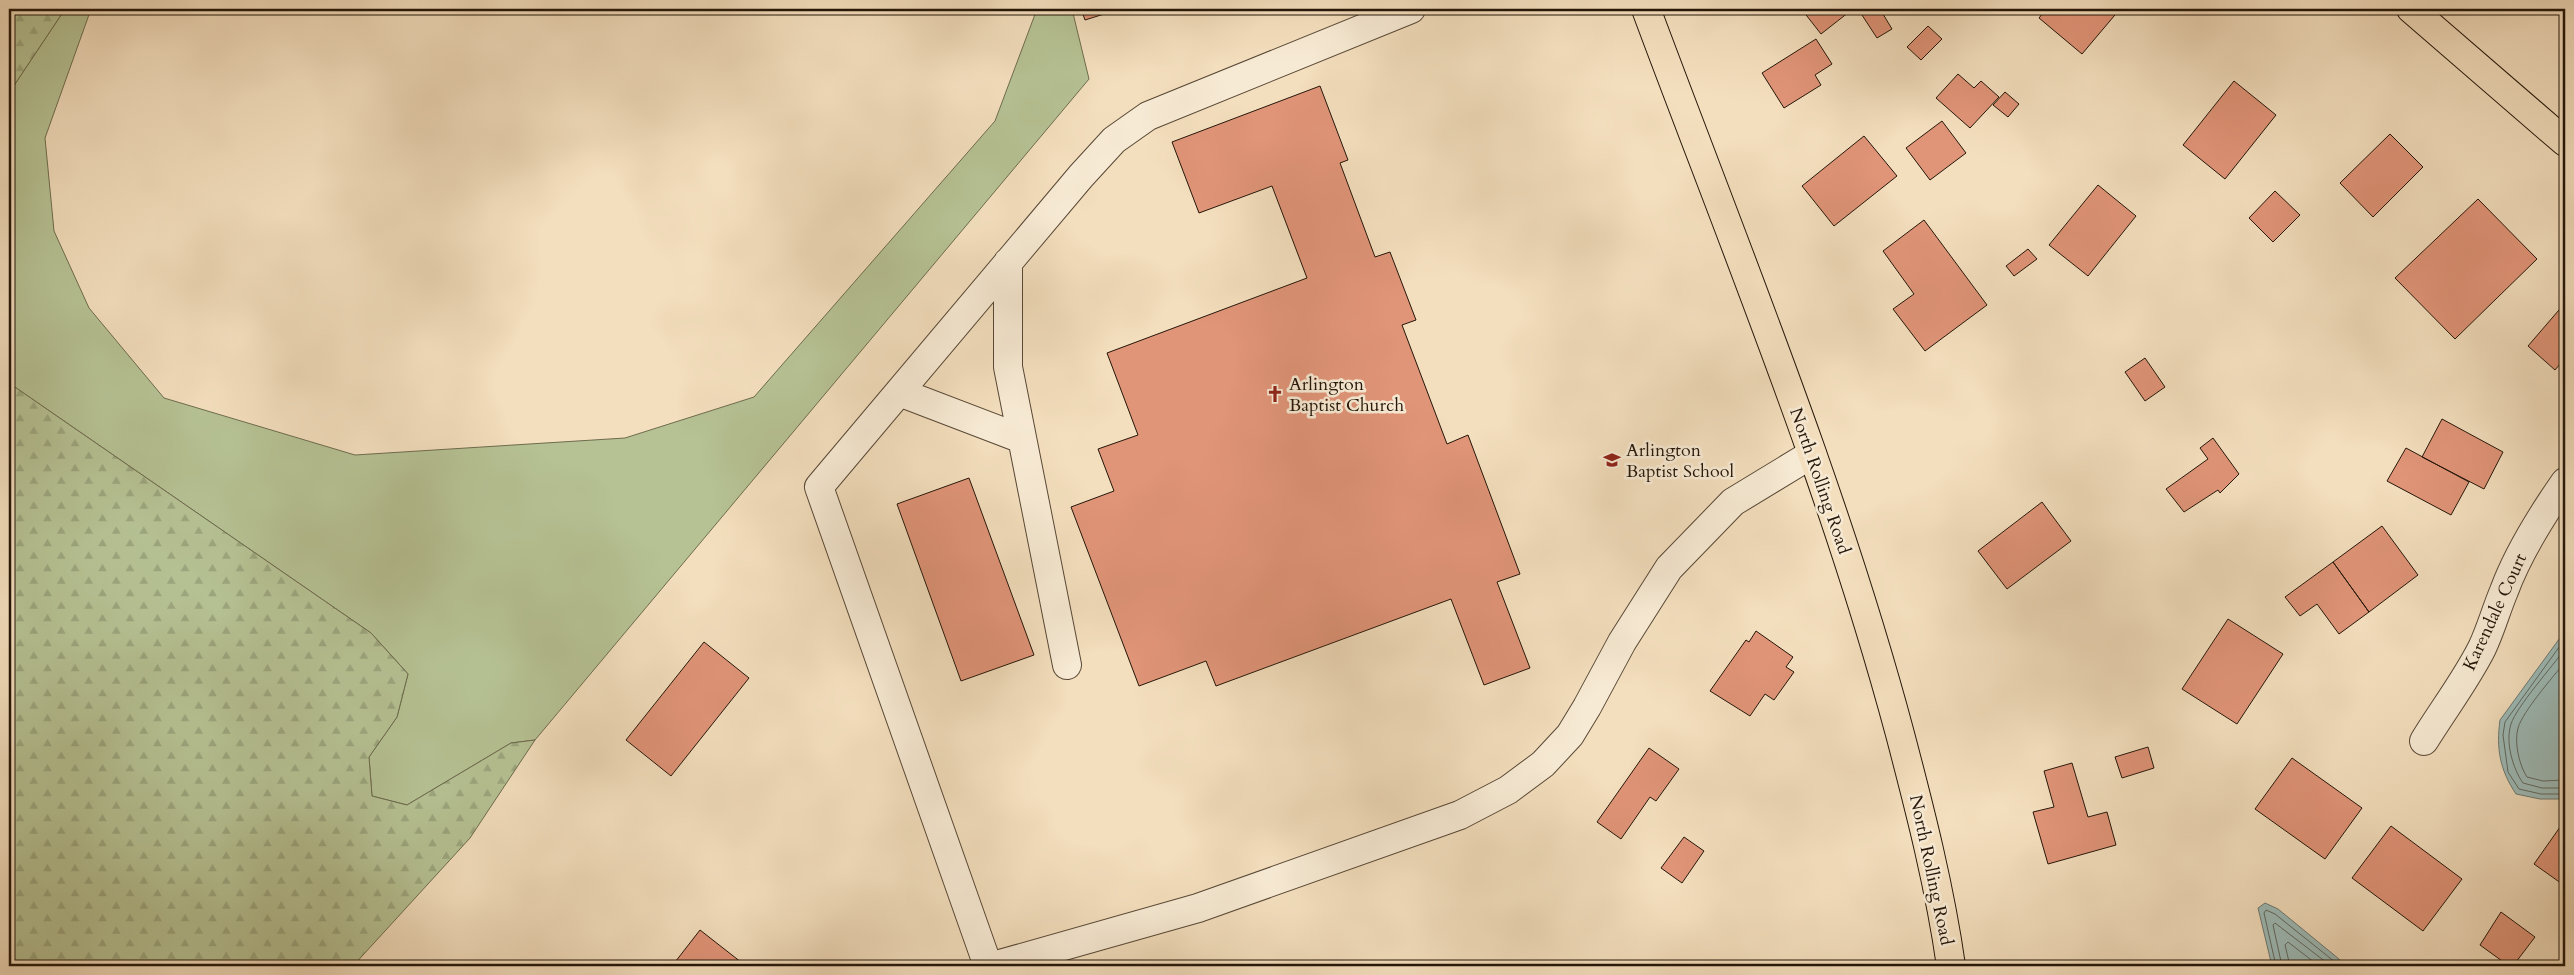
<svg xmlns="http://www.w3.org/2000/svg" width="2574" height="975" font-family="Cardo,serif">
<defs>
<pattern id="forest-firs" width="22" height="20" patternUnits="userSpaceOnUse" patternTransform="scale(1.25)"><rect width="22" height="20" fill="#b6c294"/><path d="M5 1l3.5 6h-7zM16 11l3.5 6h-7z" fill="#9ca67e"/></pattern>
</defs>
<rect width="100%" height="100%" fill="#f3debd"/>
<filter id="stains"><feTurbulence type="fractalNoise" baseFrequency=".004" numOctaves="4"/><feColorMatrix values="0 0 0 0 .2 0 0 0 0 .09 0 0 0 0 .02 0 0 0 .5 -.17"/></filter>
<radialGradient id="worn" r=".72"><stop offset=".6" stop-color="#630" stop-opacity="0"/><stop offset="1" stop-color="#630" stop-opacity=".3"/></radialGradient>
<path fill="#b6c294" stroke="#6d6c4e" d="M65,9H91L45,138L54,231L89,308L164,398L355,455L625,438L754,397L995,121L1037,9H1072L1089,79L535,740L511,743L407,805L372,796L369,757L397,717L408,674L371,633L9,383V93Z"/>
<path fill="url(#forest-firs)" stroke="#6d6c4e" d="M9,9H65L9,93Z
M9,383L371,633L408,674L397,717L369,757L372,796L407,805L511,743L535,740L470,838L353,966H9Z"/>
<path fill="#9dbbb8" stroke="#6d7972" d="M2565,631V799H2540L2516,794C2500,770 2496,749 2500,720Z
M2265,903L2278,909L2339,959L2343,966H2272L2258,908Z"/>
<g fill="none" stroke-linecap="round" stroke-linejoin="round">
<path stroke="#606860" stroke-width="1" d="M2565,639L2505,722L2503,735L2508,772L2519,789L2541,794H2565
M2565,649C2552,667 2517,706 2511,724C2505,742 2513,769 2523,783L2542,788H2565
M2565,662C2553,677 2523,711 2518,728C2514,742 2519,765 2527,777L2543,781L2565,780
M2276,966L2264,913L2266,910L2275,914L2335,962L2338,966
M2282,966L2273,925L2275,923L2331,966
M2290,966L2285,945L2288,942L2319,966"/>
</g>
<path fill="#e09478" stroke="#241609" d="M1081,9H1120L1085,20Z
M1806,9H1847L1849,12L1821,34L1803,11Z
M1858,9H1880L1892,29L1877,38Z
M2046,9H2120L2082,54L2039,18Z
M1928,26L1942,39L1921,60L1907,47Z
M1816,39L1832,64L1815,75L1821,85L1784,108L1762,73Z
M1958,74L1974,88L1981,81L1999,97L1970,128L1936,98Z
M2234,81L2276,115L2225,179L2183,145Z
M1320,86L1348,160L1340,163L1375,257L1390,252L1416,320L1402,325L1447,444L1468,435L1520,574L1497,582L1530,668L1484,685L1451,599L1216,686L1206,661L1139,686L1071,507L1114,491L1098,449L1138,435L1107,353L1307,278L1272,186L1199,213L1172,142Z
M2005,92L2019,104L2008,117L1993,105Z
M1942,121L1966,153L1930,180L1906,148Z
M2390,134L2423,167L2373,217L2340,183Z
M1864,136L1897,176L1834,226L1802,186Z
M2098,185L2136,216L2088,276L2049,245Z
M2275,191L2300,215L2273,242L2249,218Z
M2478,199L2537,259L2455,339L2395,278Z
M1924,220L1987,305L1925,351L1893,309L1914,294L1883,251Z
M2028,249L2037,259L2014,276L2006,266Z
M2565,303V358L2555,370L2528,346Z
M2145,358L2165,387L2145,401L2125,372Z
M2442,419L2503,452L2484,489L2422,457Z
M2213,438L2239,474L2220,493L2218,490L2184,512L2166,489L2208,459L2200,448Z
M2406,448L2469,482L2451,515L2387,481Z
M969,478L1034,655L961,681L897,504Z
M2042,502L2071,541L2007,589L1978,551Z
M2382,526L2418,575L2369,612L2333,562Z
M2333,562L2369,612L2339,634L2317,604L2300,616L2285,597Z
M2228,619L2283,654L2237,724L2182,689Z
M1756,631L1793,657L1786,667L1794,672L1774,700L1765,694L1750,716L1710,691L1746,640L1749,642Z
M704,642L749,678L671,776L626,740Z
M2148,747L2154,768L2122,778L2115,757Z
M1649,748L1679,769L1656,801L1650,797L1621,839L1597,822Z
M2292,758L2362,808L2325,859L2255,809Z
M2072,763L2088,817L2107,812L2116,845L2048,864L2033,812L2054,807L2044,771Z
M2565,820V886L2534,864Z
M2391,826L2462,879L2423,931L2352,878Z
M1684,837L1704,851L1682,883L1661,868Z
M2501,912L2535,937L2513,966H2509L2480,945Z
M700,930L746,966H672Z"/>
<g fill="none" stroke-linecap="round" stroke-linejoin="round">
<g stroke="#584836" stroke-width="30">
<path id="minor" d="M1008,262V367L1067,665
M899,392L1022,439
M2424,741C2443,710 2466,680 2482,648C2491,629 2496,610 2504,591C2518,553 2542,515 2565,482
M988,966L819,487L1081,176L1114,140L1148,116L1411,9
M993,966L1198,908L1460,815L1508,790L1543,764L1570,735L1587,707L1622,642L1669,568L1733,502L1812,454"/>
</g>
<g stroke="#241609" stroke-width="30">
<path id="major" d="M1646,9C1735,248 1834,487 1900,734C1920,810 1940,888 1951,966
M2411,9L2565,142"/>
</g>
<use href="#minor" stroke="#f7ead4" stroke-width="28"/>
<use href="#major" stroke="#f3debd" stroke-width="28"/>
</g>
<defs>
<g id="church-bare" transform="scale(1.35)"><path d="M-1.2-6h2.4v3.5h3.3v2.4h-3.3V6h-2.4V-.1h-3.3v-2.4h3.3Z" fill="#8f2418" stroke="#f7ead4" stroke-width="2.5" paint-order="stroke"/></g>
<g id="school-bare" transform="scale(1.35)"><path d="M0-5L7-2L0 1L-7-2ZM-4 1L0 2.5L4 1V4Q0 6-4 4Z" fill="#8f2418" stroke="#f7ead4" stroke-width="2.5" paint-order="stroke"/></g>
</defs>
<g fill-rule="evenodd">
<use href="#church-bare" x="1275" y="394"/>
<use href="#school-bare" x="1612" y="460"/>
</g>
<g text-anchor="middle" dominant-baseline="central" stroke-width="5" stroke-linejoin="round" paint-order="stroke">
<g font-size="18" fill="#241609" stroke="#f7ead4" text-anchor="start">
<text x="1289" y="384">Arlington<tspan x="1289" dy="21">Baptist Church</tspan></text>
<text x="1626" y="450">Arlington<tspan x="1626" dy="21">Baptist School</tspan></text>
</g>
<g font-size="18" fill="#241609" stroke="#f7ead4">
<text transform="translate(1820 481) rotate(71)">North Rolling Road</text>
<text transform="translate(2495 612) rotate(-65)">Karendale Court</text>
<text transform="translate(1931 870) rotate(78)">North Rolling Road</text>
</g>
</g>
<rect width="2574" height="975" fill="none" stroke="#f3debd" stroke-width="30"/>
<rect x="10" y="10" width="2554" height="955" fill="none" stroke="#241609" stroke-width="2.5"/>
<rect x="15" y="15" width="2544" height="945" fill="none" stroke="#241609"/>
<rect width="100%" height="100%" filter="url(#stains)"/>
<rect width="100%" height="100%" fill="url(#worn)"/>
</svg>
